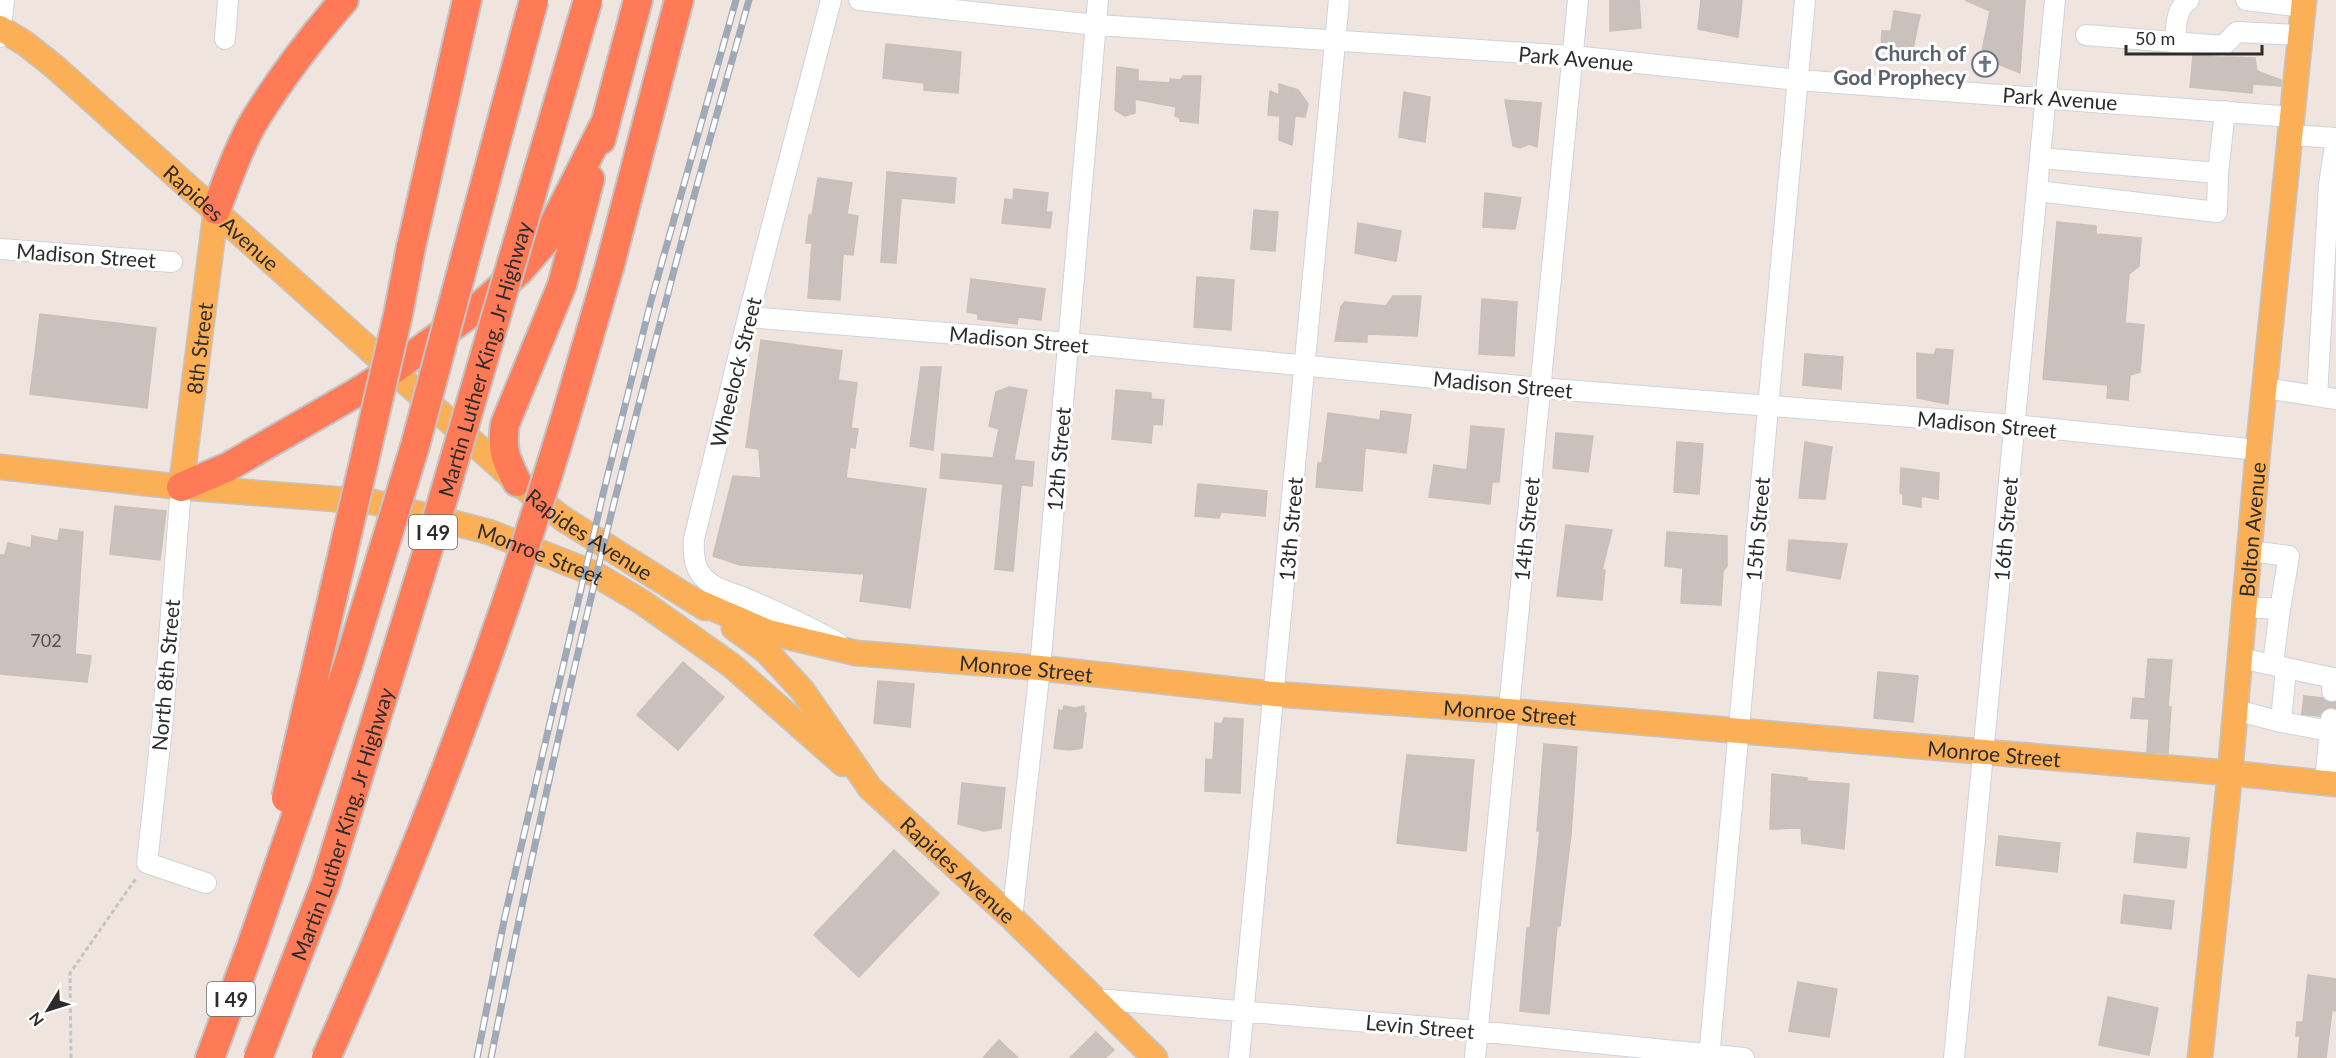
<svg xmlns="http://www.w3.org/2000/svg" width="2336" height="1058" font-family="Lato,sans-serif">
<rect width="100%" height="100%" fill="#efe4de"/>
<path fill="#cac1bd" stroke="#cbbfb7" stroke-width="1.5" d="M1610,0H1639L1641,28L1610,31Z
M1701,0H1742L1738,37L1698,29Z
M1965,0H2025L2020,73L1981,57L1990,11Z
M1894,11L1920,15L1912,53L1881,48L1882,31H1891Z
M886,44L961,52L958,93L924,90V83L883,78Z
M2193,56L2255,58L2257,71L2281,80V86L2253,84L2252,93L2190,87Z
M1117,67L1138,70V81L1170,83V79L1181,80L1183,76H1201L1198,123L1180,121V118L1175,116L1176,107L1135,99V113L1125,116L1115,110Z
M1279,84L1298,90L1308,104L1305,117L1295,116L1292,145L1279,140L1280,116L1268,115L1270,91L1279,95Z
M1404,92L1430,97L1425,142L1399,137Z
M1505,100L1541,103L1537,147L1529,144L1520,148L1513,146Z
M887,172L956,178L954,203L901,198L896,263L881,262Z
M818,178L852,183L847,214L858,216L853,255L843,254L840,300L808,298L812,243H806L809,215H812Z
M1014,189L1048,193L1046,212H1052L1050,228L1002,223L1005,199L1013,200Z
M1485,193L1521,198L1515,229L1483,227Z
M1254,210L1278,212L1275,251L1251,249Z
M2057,222L2096,226V234L2141,238L2139,266L2129,274L2125,323L2144,325L2140,372L2130,375L2128,400L2107,398L2108,385L2043,379Z
M1358,223L1401,231L1396,261L1355,253Z
M1197,277L1234,280L1231,330L1194,327Z
M971,279L1045,289L1041,320L1018,317L1017,324L978,319V314L967,312Z
M1393,296H1421L1417,336L1367,334V342L1335,341L1341,306L1345,302L1386,306Z
M1482,299L1517,302L1514,356L1479,354Z
M40,314L156,328L147,408L30,394Z
M761,340L842,351L838,380L857,383L851,428L858,429L855,448L850,447L846,478L926,489L910,608L860,601L864,574L740,565L713,556L733,476L761,478L759,449L746,447Z
M1936,349L1953,350L1948,404L1917,398V353L1934,355Z
M1805,354L1843,357L1841,389L1803,385Z
M921,367H941L933,450L910,446Z
M1009,387L1027,390L1014,460L1034,462L1032,486L1021,485L1013,571L995,569L1003,484L940,478L942,454L993,458L999,429L989,426L996,392Z
M1116,390L1151,393V399L1164,400L1162,425L1153,424L1151,443L1112,439Z
M1381,411L1411,415L1406,453L1365,448L1362,491L1316,487L1318,463H1322L1328,413L1380,420Z
M1471,426L1504,429L1499,482H1492L1490,504L1429,497L1434,465L1467,470Z
M1556,433L1593,436L1588,472L1553,468Z
M1677,442L1703,444L1699,494L1674,492Z
M1805,442L1832,447L1825,499L1799,498Z
M1901,468L1939,473L1938,499L1921,496V507L1903,504V494L1900,493Z
M1198,484L1267,491L1265,516L1221,512L1219,518L1195,516Z
M115,506L166,511L160,560L110,554Z
M1566,525L1612,530L1602,570H1605L1602,600L1557,596Z
M60,529L83,532L75,654L91,656L87,682L0,674V555H5L8,543L31,548L32,536L58,541Z
M1667,532L1727,536V566L1723,571L1721,605L1681,603L1683,568L1665,566Z
M1789,540L1847,544L1840,579L1787,570Z
M2148,659L2172,660L2168,707H2171L2168,753L2147,752L2149,719L2131,718L2133,698L2145,699Z
M683,662L724,697L678,750L637,715Z
M1878,672L1918,676L1913,722L1874,718Z
M878,681L914,684L910,727L874,723Z
M1064,706L1075,708L1084,706V713H1086L1082,748L1069,750L1054,748L1059,710L1063,711Z
M1224,718L1243,719L1240,793L1205,791L1206,759L1213,760L1215,723L1222,724Z
M1544,744L1577,747L1571,834L1560,926H1557L1549,1014L1520,1011L1527,928H1530L1540,831H1537Z
M1407,755L1474,760L1466,851L1397,843Z
M1772,774L1807,778V781L1849,784L1844,849L1802,843L1801,828L1770,829Z
M962,783L1005,788L1001,828L984,831L958,824Z
M2137,833L2189,838L2186,868L2134,862Z
M1999,836L2060,843L2057,872L1996,865Z
M894,850L939,893L859,977L814,935Z
M2124,895L2174,901L2171,929L2121,923Z
M2308,975L2336,979V1011L2332,1010L2326,1058H2298L2300,1036H2296L2297,1022H2303Z
M1798,982L1837,989L1829,1037L1789,1031Z
M2108,997L2158,1008L2149,1055L2099,1045Z
M1096,1032L1114,1050L1105,1058H1070Z
M999,1040L1018,1058H983Z"/>
<g fill="none" stroke-linecap="round" stroke-linejoin="round">
<path stroke="#c8bfba" stroke-width="20" stroke-dasharray="20 10" stroke-linecap="butt" d="M2311,716L2314,689
M2331,718L2332,691"/>
<g stroke="#ccd4df" stroke-width="22">
<path id="minor" d="M831,0L748,317L694,539C693,555 694,570 707,581C718,591 733,593 745,598C777,612 808,626 838,643
M859,0L1097,25L1573,56L1798,80L2293,117
M2246,0L2303,7
M2086,35L2223,46L2237,32L2301,35
M0,37L4,0
M225,39L228,0
M2175,44C2176,29 2175,9 2189,0
M2291,135L2336,138
M2218,173L2225,111
M2329,185L2336,139
M2037,191L2217,212L2218,173L2040,158
M0,249L172,262
M748,317L1069,343L1540,388L2015,425L2258,450
M2265,388L2336,399
M2317,396L2329,185L2336,186
M181,487L163,717L147,863L206,883
M2250,551L2289,556L2280,609
M2245,607L2280,609L2273,664
M2240,658L2333,678L2332,691
M2286,668L2281,722L2330,731
M2236,710L2281,722
M2325,782L2331,719
M1012,918L1040,668L1098,0
M1096,999L1477,1031L1744,1058
M1239,1058L1339,0
M1475,1058L1578,0
M1709,1058L1805,0
M1954,1058L2055,0"/>
</g>
<g stroke="#c4c4c4" stroke-width="27">
<g id="major">
<path id="s1" d="M0,28L26,44L56,68L517,482L562,518L705,608"/>
<path id="s2" d="M0,467L181,487L373,502L489,532L595,574L642,602L731,665L843,764"/>
<path id="s3" d="M181,487L216,210"/>
<path id="s4" d="M692,599L768,632L856,653L1040,668L1274,694L1508,711L2230,773L2336,784"/>
<path id="s5" d="M734,628L766,651L802,690L870,788L1012,918L1155,1058"/>
<path id="s6" d="M2200,1058L2230,773L2258,450L2304,0"/>
</g>
</g>
<g stroke="#c4c4c4" stroke-width="32">
<path id="highway" d="M601,140L638,0
M216,210C228,179 239,146 256,118C282,76 312,37 344,0
M411,247L467,0
M577,378L610,265L679,0
M517,482C506,460 501,450 505,424L562,285L590,179
M181,487L228,467L354,394L394,369L479,307L520,270L545,241L606,121
M210,1058L253,941"/>
</g>
<path stroke="#c4c4c4" stroke-width="3" stroke-dasharray="4.5 3" stroke-linecap="butt" d="M71,1058L70,973L137,877"/>
<use href="#minor" stroke="#fff" stroke-width="20"/>
<use href="#major" stroke="#fbaf56" stroke-width="24"/>
<use href="#highway" stroke="#ff7b58" stroke-width="28"/>
<g stroke="#a0a9b8" stroke-width="7">
<path id="rail" d="M477,1058L505,916L604,490L651,301L736,0
M491,1058C541,804 599,551 666,301C692,200 721,100 749,0"/>
</g>
<use href="#rail" stroke="#fff" stroke-width="4.5" stroke-dasharray="14" stroke-linecap="butt"/>
<g stroke="#c4c4c4" stroke-width="32" stroke-linecap="butt">
<g id="highway-bridge">
<path d="M286,798L398,315L411,247"/>
<path d="M253,941L348,665L415,446L534,0"/>
<path id="s7" d="M258,1058L325,885L431,540L588,0"/>
<path d="M326,1058C401,891 468,721 525,547C543,491 561,435 577,378"/>
</g>
</g>
<use href="#highway-bridge" stroke="#ff7b58" stroke-width="28"/>
</g>
<defs>
<g id="church-ring" transform="scale(1.35)"><circle r="9.5" fill="#fff" stroke="#6b7280" stroke-width="1.5"/><path d="M-1.2-6h2.4v3.5h3.3v2.4h-3.3V6h-2.4V-.1h-3.3v-2.4h3.3Z" fill="#6b7280"/></g>
</defs>
<g fill-rule="evenodd">
<use href="#church-ring" x="1985" y="64"/>
</g>
<g text-anchor="middle" dominant-baseline="central" stroke-width="6" stroke-linejoin="round" paint-order="stroke">
<g font-size="18" fill="#545150">
<text x="46" y="640">702</text>
</g>
<g fill="#fff" stroke="#6b6b6b" stroke-width="1.5">
<rect x="409" y="515" width="48" height="34" rx="4.5"/>
<rect x="207" y="982" width="48" height="34" rx="4.5"/>
</g>
<g font-size="20" font-weight="bold" fill="#2c2c2c">
<text x="433" y="532">I 49</text>
<text x="231" y="999">I 49</text>
</g>
<g font-size="21" font-weight="bold" fill="#5b616d" stroke="#fff" text-anchor="end">
<text x="1966" y="52">Church of<tspan x="1966" dy="24">God Prophecy</tspan></text>
</g>
<g font-size="21" fill="#2c2c2c" stroke="#fff">
<text transform="translate(1576 58) rotate(5)">Park Avenue</text>
<text transform="translate(2060 98) rotate(4)">Park Avenue</text>
<text stroke="none"><textPath href="#s1" startOffset="292">Rapides Avenue</textPath></text>
<text transform="translate(86 255) rotate(4)">Madison Street</text>
<text transform="translate(1019 339) rotate(5)">Madison Street</text>
<text stroke="none"><textPath href="#s3" startOffset="140">8th Street</textPath></text>
<text stroke="none"><textPath href="#s7" startOffset="735">Martin Luther King, Jr Highway</textPath></text>
<text transform="translate(735 372) rotate(-76)">Wheelock Street</text>
<text transform="translate(1503 384) rotate(5)">Madison Street</text>
<text transform="translate(1987 424) rotate(5)">Madison Street</text>
<text transform="translate(1058 459) rotate(-85)">12th Street</text>
<text transform="translate(1290 529) rotate(-85)">13th Street</text>
<text transform="translate(1526 529) rotate(-84)">14th Street</text>
<text transform="translate(1757 529) rotate(-85)">15th Street</text>
<text transform="translate(2005 529) rotate(-85)">16th Street</text>
<text stroke="none"><textPath href="#s6" startOffset="531">Bolton Avenue</textPath></text>
<text stroke="none"><textPath href="#s1" startOffset="778">Rapides Avenue</textPath></text>
<text stroke="none"><textPath href="#s2" startOffset="550">Monroe Street</textPath></text>
<text stroke="none"><textPath href="#s4" startOffset="344">Monroe Street</textPath></text>
<text transform="translate(165 675) rotate(-85)">North 8th Street</text>
<text stroke="none"><textPath href="#s4" startOffset="830">Monroe Street</textPath></text>
<text stroke="none"><textPath href="#s4" startOffset="1316">Monroe Street</textPath></text>
<text stroke="none"><textPath href="#s7" startOffset="249">Martin Luther King, Jr Highway</textPath></text>
<text stroke="none"><textPath href="#s5" startOffset="332">Rapides Avenue</textPath></text>
<text transform="translate(1420 1026) rotate(5)">Levin Street</text>
</g>
</g>
<g transform="translate(48 1010) rotate(232)" stroke="#ffffff" stroke-width="4.5" paint-order="stroke">
<path d="M0-4.5L10 22L0 15L-10 22Z" fill="#2c2c2c"/>
<text y="-9" font-size="16" font-weight="bold" text-anchor="middle" fill="#2c2c2c">N</text>
</g>
<path d="M2126 45v9h136v-9" fill="none" stroke="#2c2c2c" stroke-width="3"/>
<text x="2135" y="45" font-size="18" fill="#2c2c2c" stroke="#ffffff" stroke-width="4.5" paint-order="stroke">50 m</text>
</svg>
